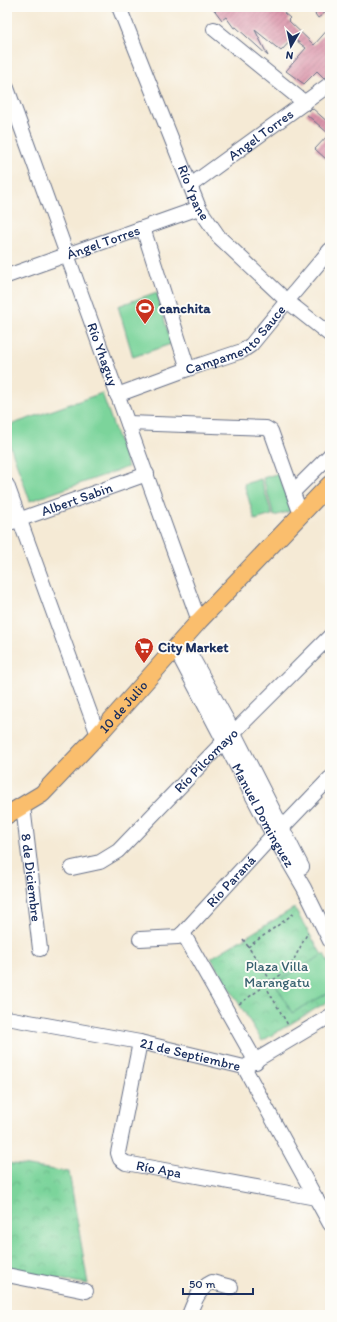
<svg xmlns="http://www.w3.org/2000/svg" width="337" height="1322" font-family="Itim,sans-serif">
<defs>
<pattern id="park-crowns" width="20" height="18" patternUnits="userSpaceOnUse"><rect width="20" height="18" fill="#7bd49b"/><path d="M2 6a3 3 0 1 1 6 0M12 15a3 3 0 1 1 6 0" fill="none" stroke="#6ab688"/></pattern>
<pattern id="building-hatch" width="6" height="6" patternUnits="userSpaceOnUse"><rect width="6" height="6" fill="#d88da4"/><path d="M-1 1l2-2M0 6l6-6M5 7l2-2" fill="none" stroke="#ae7489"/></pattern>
</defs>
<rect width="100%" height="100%" fill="#fdfcf7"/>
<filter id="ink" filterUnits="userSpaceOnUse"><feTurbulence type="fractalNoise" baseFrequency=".025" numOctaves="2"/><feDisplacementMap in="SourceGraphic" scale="8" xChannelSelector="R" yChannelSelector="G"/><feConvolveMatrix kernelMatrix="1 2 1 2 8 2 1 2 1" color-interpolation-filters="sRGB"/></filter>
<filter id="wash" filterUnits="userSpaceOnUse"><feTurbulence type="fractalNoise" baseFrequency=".012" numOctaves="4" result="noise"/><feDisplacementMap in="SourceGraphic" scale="16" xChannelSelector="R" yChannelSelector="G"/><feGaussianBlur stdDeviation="0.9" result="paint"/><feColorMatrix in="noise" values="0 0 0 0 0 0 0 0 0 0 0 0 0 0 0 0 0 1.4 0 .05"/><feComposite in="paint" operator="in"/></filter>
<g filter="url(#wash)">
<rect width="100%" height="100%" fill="#f5ead5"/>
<path fill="url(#park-crowns)" stroke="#4b827c" d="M294,908L330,968V1000L262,1041L211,958Z
M7,1163L69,1172L88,1284L7,1270Z"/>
<path fill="#7bd49b" stroke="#4b827c" d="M157,292L171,344L133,357L118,306Z
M102,393L128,467L30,501L7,437V426Z
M279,473L291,511L274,516L263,478Z
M261,479L272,515L255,520L244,484Z
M324,954L330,965V992L292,1013L275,983Z"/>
<g id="blocks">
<path fill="url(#building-hatch)" d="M212,7H288L284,13L290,18L288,20L314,45L330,27V66L328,68L330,73L324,78L317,71L304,84L286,71L306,48L293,38L281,51L255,30L268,56L236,27L234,28L226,17L222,20Z
M310,7H330V9L318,18Z
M312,108L330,124V156L327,160L315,149L329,134L306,114Z"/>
</g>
</g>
<g filter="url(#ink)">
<use href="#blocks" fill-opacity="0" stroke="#677088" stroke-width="1"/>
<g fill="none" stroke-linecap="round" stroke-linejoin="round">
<g stroke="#677088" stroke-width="16">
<g id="minor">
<path id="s1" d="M119,7L199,208L219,237L287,301L330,335"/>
<path d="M214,29L305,103"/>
<path id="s2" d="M7,88L199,621"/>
<path id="s3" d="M191,185L330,84"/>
<path d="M143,228L188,369"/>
<path id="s4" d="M7,276L199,208"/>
<path id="s5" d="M117,395L188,369L242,351L251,345L287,301L330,250"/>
<path d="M128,423L266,428L271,431L301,515"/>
<path d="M7,485L98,735"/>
<path d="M293,492L330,455"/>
<path id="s6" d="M7,524L147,474"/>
<path d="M182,639L234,733L302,867"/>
<path id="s7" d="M175,648L273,835L304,888L330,941"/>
<path id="s8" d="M23,806L40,949"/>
<path id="s9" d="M72,868L100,862L118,851L224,741L229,737L330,636"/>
<path d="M183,933L256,1062"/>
<path id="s10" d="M140,939L178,937L183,933L273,835L282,828L330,778"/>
<path id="s11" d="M7,1018L140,1042L244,1067L330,1224"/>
<path id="s12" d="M140,1042L118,1153L120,1159L126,1163L316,1198"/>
<path d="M248,1065L330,1016"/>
<path d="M7,1275L86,1291"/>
<path d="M189,1315C194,1302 199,1288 212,1282L231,1287"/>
</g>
</g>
<g stroke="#677088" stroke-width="19">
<g id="major">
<path id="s13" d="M7,815L42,794L98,735L199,621L330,484"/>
</g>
</g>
<path stroke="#677088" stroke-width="1.5" stroke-dasharray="3 3" stroke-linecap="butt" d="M243,939L271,981
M248,947L296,912
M265,985L288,1025
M239,1004L289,969L308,932"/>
<use href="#minor" stroke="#fff" stroke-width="14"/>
<use href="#major" stroke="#fabe6d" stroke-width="17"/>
</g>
</g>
<defs>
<g id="stadium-pin" transform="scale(1)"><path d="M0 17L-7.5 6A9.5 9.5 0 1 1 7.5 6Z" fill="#c8321e" stroke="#fdfcf7"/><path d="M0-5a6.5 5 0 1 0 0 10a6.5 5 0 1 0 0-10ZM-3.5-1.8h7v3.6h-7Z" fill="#fff"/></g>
<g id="supermarket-pin" transform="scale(1)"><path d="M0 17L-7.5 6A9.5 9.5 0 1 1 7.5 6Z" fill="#c8321e" stroke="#fdfcf7"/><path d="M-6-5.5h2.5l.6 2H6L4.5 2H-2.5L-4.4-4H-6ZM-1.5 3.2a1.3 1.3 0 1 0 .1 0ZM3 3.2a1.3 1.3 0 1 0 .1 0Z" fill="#fff"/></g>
</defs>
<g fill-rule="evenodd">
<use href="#stadium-pin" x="145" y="308"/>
<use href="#supermarket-pin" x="144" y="647"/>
</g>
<g text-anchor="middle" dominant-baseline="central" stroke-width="4" stroke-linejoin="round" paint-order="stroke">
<g font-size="14" fill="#1b2f5e" stroke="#fdfcf7">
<text stroke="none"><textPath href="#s3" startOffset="86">Angel Torres</textPath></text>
<text stroke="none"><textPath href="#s1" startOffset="200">Río Ypane</textPath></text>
<text stroke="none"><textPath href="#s4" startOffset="102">Ángel Torres</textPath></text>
<text stroke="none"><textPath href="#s5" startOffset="133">Campamento Sauce</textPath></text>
<text stroke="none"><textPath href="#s2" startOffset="283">Río Yhaguy</textPath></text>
<text stroke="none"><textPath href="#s6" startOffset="74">Albert Sabin</textPath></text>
<text stroke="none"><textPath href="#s13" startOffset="160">10 de Julio</textPath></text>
<text stroke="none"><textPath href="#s9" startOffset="176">Río Pilcomayo</textPath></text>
<text stroke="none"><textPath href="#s7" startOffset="189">Manuel Dominguez</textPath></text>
<text stroke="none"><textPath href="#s8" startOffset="72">8 de Diciembre</textPath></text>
<text stroke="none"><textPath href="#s10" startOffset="115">Río Paraná</textPath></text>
<text stroke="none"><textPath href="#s11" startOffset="187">21 de Septiembre</textPath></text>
<text stroke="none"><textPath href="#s12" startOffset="160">Río Apa</textPath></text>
</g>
<g font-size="14" font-weight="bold" fill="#1b2f5e" stroke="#fdfcf7" text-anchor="start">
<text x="159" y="308">canchita</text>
<text x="158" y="647">City Market</text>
</g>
<g font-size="14" fill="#386170" stroke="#fdfcf7">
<text x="277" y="966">Plaza Villa<tspan x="277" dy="16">Marangatu</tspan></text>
</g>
</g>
<rect width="337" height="1322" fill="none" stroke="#fdfcf7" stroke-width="24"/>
<g transform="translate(291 46) rotate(189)" stroke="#fdfcf7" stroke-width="3" paint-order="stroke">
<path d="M0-3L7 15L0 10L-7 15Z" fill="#1b2f5e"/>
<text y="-6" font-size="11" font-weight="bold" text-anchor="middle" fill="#1b2f5e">N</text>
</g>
<path d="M183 1288v6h70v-6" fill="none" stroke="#1b2f5e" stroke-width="2"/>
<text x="189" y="1288" font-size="12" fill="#1b2f5e" stroke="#fdfcf7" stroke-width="3" paint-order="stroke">50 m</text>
</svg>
